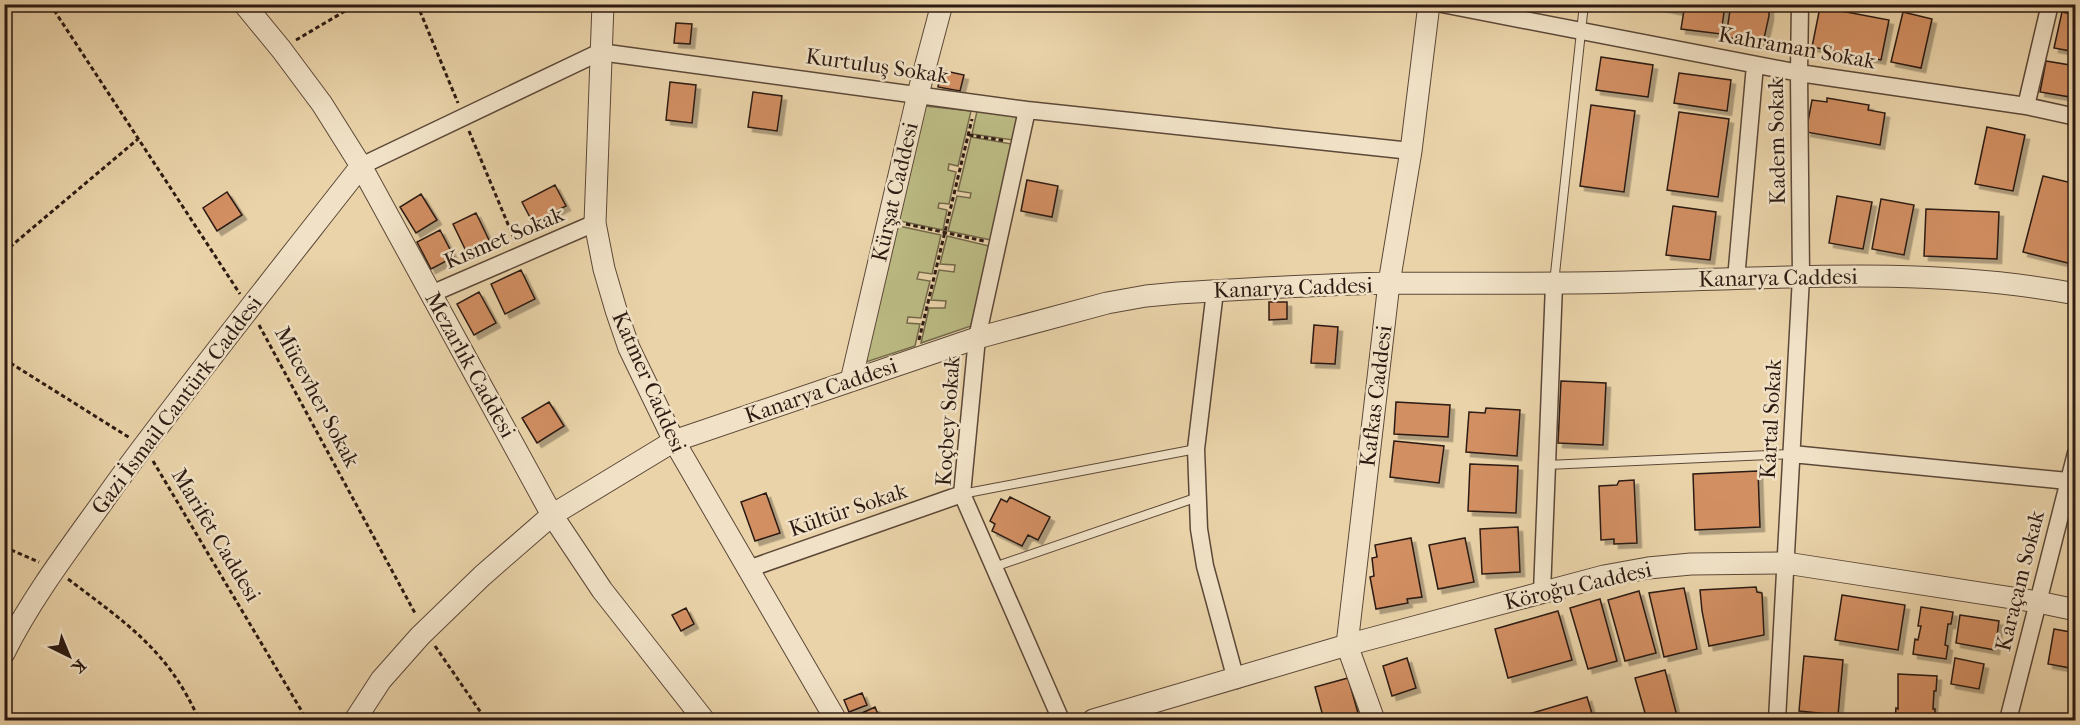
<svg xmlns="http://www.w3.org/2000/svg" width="2080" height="725" font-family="'IM FELL French Canon',serif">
<defs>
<filter id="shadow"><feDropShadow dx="4.5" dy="4.5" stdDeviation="0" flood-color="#0004"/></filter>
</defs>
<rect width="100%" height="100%" fill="#ead3a9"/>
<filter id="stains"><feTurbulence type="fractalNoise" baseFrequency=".00333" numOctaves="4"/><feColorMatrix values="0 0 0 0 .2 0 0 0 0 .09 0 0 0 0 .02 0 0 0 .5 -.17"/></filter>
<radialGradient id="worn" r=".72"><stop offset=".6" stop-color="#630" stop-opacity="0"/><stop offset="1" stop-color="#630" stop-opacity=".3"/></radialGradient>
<path fill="#bcbb84" stroke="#746a4b" stroke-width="1.5" d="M925,106L971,111L958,166L949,164L948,170L956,172L949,204L939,203L938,208L947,210L943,230L895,220Z
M977,111L1014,115L1018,120L1013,140L972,134Z
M971,137L1012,144L991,240L948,231L957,196L970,198L971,193L958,191Z
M894,225L941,235L932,274L919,272L917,279L930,281L921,318L908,317L907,323L920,324L915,346L866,362Z
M947,236L989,246L971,326L921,343L929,308H945L946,301L931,300L939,270L954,272L955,265L940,264Z"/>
<path fill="#d28f62" stroke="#2c1a12" stroke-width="1.5" filter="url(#shadow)" d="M1646,4H1681L1680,11Z
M1685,4L1725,5L1721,34L1681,29Z
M1731,4H1769V16L1763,43L1726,37Z
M1820,7L1889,20L1881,60L1812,47Z
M1903,12L1932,19L1921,68L1891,62Z
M2062,12L2076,15V52L2054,48Z
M676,23L692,24L690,44L674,43Z
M1601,57L1653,65L1648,97L1596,90Z
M2046,61L2076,66V98L2040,92Z
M941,70L964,75L960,91L938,87Z
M1679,73L1731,80L1727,111L1674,103Z
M670,82L696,85L692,123L666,120Z
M753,92L782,96L777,131L748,127Z
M1827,98L1869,105L1868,110L1885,113L1880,145L1806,132L1812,100L1827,102Z
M1591,105L1635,111L1624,192L1580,186Z
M1679,112L1729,119L1718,197L1667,190Z
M1987,127L2025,135L2013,191L1975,184Z
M2043,176L2076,184V265L2023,252Z
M1027,180L1058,186L1052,217L1021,211Z
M555,185L566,206L533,223L522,202Z
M227,192L242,215L217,231L203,208Z
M421,194L437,220L416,233L400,207Z
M1837,196L1872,202L1863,249L1829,243Z
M1881,199L1914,205L1904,255L1872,249Z
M1673,206L1716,212L1710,260L1666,255Z
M1926,209L1999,212L1997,259L1924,256Z
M476,213L489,240L466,251L453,224Z
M440,230L454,257L431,269L417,242Z
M521,270L535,299L505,314L491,284Z
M479,292L496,323L474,335L457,304Z
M1269,302H1287V319L1269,320Z
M1314,325L1338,327L1335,364L1311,363Z
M1561,381L1606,383L1603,445L1558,443Z
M549,402L564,426L537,443L522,418Z
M1396,402L1450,405L1448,437L1394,434Z
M1486,408L1520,410L1517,456L1466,452L1469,412L1485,413Z
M1394,441L1444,446L1439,483L1390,477Z
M1470,464L1518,466L1516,513L1468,511Z
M1758,471L1760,527L1695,530L1693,474Z
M1634,480L1637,543L1614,544V539L1601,540L1599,486L1617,485L1619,481Z
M766,493L780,533L755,541L741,502Z
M1010,497L1050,517L1038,540L1028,535L1022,546L992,531L995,524L990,521L1001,499L1007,502Z
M1518,527L1520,572L1482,574L1480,529Z
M1411,538L1422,597L1407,599L1408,603L1376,609L1370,577L1374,576L1372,558L1377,557L1375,545Z
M1465,538L1474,582L1438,589L1429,545Z
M1756,587L1757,592L1762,593L1764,635L1709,646L1702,611L1700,590Z
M1684,588L1697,649L1664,657L1649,593Z
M1639,591L1656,653L1625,661L1608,600Z
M1842,595L1905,605L1898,650L1835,640Z
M1600,599L1617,661L1588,669L1570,608Z
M1921,607L1953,612L1951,624H1948L1945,645L1948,646L1946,659L1913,654L1915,639L1918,640L1921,626H1918Z
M686,608L694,624L681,631L672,615Z
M1558,611L1572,660L1508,678L1495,629Z
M1960,615L1999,621L1995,650L1956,643Z
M2054,629L2076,633V669L2048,664Z
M1804,656L1843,660L1838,715L1799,711Z
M1407,658L1416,688L1392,696L1383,666Z
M1955,658L1984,664L1979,689L1951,684Z
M1665,670L1678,720H1647L1635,678Z
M1898,674L1937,676L1936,691H1934L1933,709H1935V720H1895L1896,708L1898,709Z
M1348,678L1360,720H1324L1315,687Z
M862,693L867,705L849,712L844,700Z
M1587,697L1594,720H1523L1522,716Z
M875,707L880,719L862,720L860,714Z"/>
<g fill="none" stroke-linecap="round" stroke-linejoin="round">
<g stroke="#5c4838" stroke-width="10">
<path id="service" d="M1554,283L1584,4
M1547,465L1792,454
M962,494L1196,449
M994,567L1198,497"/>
</g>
<g stroke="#5c4838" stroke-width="19">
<path id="minor" d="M1442,4L1799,73L2026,106L2076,117
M2026,106L2050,4
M1027,110L977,338L962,494L1061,720
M361,166L600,52L1027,110L1411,151
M1736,279L1755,65
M1215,291L1196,449L1199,529L1205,566L1236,680
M431,294L595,223
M1792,454L2068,481
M748,569L962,494
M1542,593L1554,284
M1777,720L1801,277L1799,73L1800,4
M2008,720L2076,453"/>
</g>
<g stroke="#5c4838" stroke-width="23">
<path id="tertiary" d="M244,4L281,49L322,104L361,166L552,515L602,590L704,720
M603,4L595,223L604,269L616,310L629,348L674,441L836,720
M851,381L918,94L942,4
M4,653C34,593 76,540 114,486C194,377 278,272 361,166
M355,720L381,680L420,636L482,576L552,515L674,441L977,338L1107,303L1146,296L1178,293C1249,289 1320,284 1391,283C1470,283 1549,284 1627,282C1777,278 1928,266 2076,294
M1093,720L1347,645L1604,576L1648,568L1691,564L1786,563L2038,602L2076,610
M1374,720L1347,645L1389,283L1411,151L1429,4"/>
</g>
<path stroke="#2c1a12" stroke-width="3" stroke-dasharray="4.5 3" stroke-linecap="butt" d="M50,4L240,294
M417,4L458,103
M296,40L357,4
M469,131L515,241
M969,135L1006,141
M906,224L984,241
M4,252L138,139
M259,325L416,615
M919,340L972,119
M4,359L130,438
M153,461L307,720
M4,547L39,562
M68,579C126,623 169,651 199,720
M435,646L486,720"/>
<use href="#service" stroke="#f1e2c7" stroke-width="8"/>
<use href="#minor" stroke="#f1e2c7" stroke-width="16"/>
<use href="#tertiary" stroke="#f1e2c7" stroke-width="21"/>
</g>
<g text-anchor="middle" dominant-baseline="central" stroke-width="5" stroke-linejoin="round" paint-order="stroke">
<g font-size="22" fill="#2c1a12" stroke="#f1e2c7">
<text transform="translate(1797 48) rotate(10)">Kahraman Sokak</text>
<text transform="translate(877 66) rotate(8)">Kurtuluş Sokak</text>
<text transform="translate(1777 141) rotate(-91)">Kadem Sokak</text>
<text transform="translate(895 192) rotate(-77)">Kürşat Caddesi</text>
<text transform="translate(504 238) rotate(-23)">Kısmet Sokak</text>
<text transform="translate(1778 278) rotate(-1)">Kanarya Caddesi</text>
<text transform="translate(1293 288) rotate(-2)">Kanarya Caddesi</text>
<text transform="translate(470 365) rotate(61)">Mezarlık Caddesi</text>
<text transform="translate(649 382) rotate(66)">Katmer Caddesi</text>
<text transform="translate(821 391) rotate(-19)">Kanarya Caddesi</text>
<text transform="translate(1376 396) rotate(-83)">Kafkas Caddesi</text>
<text transform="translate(317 397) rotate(62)">Mücevher Sokak</text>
<text transform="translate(177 405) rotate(-53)">Gazi İsmail Cantürk Caddesi</text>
<text transform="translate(1771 419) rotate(-87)">Kartal Sokak</text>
<text transform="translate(948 421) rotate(-86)">Koçbey Sokak</text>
<text transform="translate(848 510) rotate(-19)">Kültür Sokak</text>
<text transform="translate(216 535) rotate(59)">Marifet Caddesi</text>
<text transform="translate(2020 581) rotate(-76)">Karaçam Sokak</text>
<text transform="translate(1578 586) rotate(-13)">Köroğu Caddesi</text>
</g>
</g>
<rect width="2080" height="725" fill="none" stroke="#ead3a9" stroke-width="24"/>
<rect x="6" y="6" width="2068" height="713" fill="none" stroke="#2c1a12" stroke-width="3"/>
<rect x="12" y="12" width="2056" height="701" fill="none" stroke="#2c1a12" stroke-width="1.5"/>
<g transform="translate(69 656) rotate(137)" stroke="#f1e2c7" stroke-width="4.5" paint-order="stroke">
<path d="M0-4.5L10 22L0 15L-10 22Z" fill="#2c1a12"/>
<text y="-9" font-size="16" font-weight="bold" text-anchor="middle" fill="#2c1a12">K</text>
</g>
<rect width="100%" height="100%" filter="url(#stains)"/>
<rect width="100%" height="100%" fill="url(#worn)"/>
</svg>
